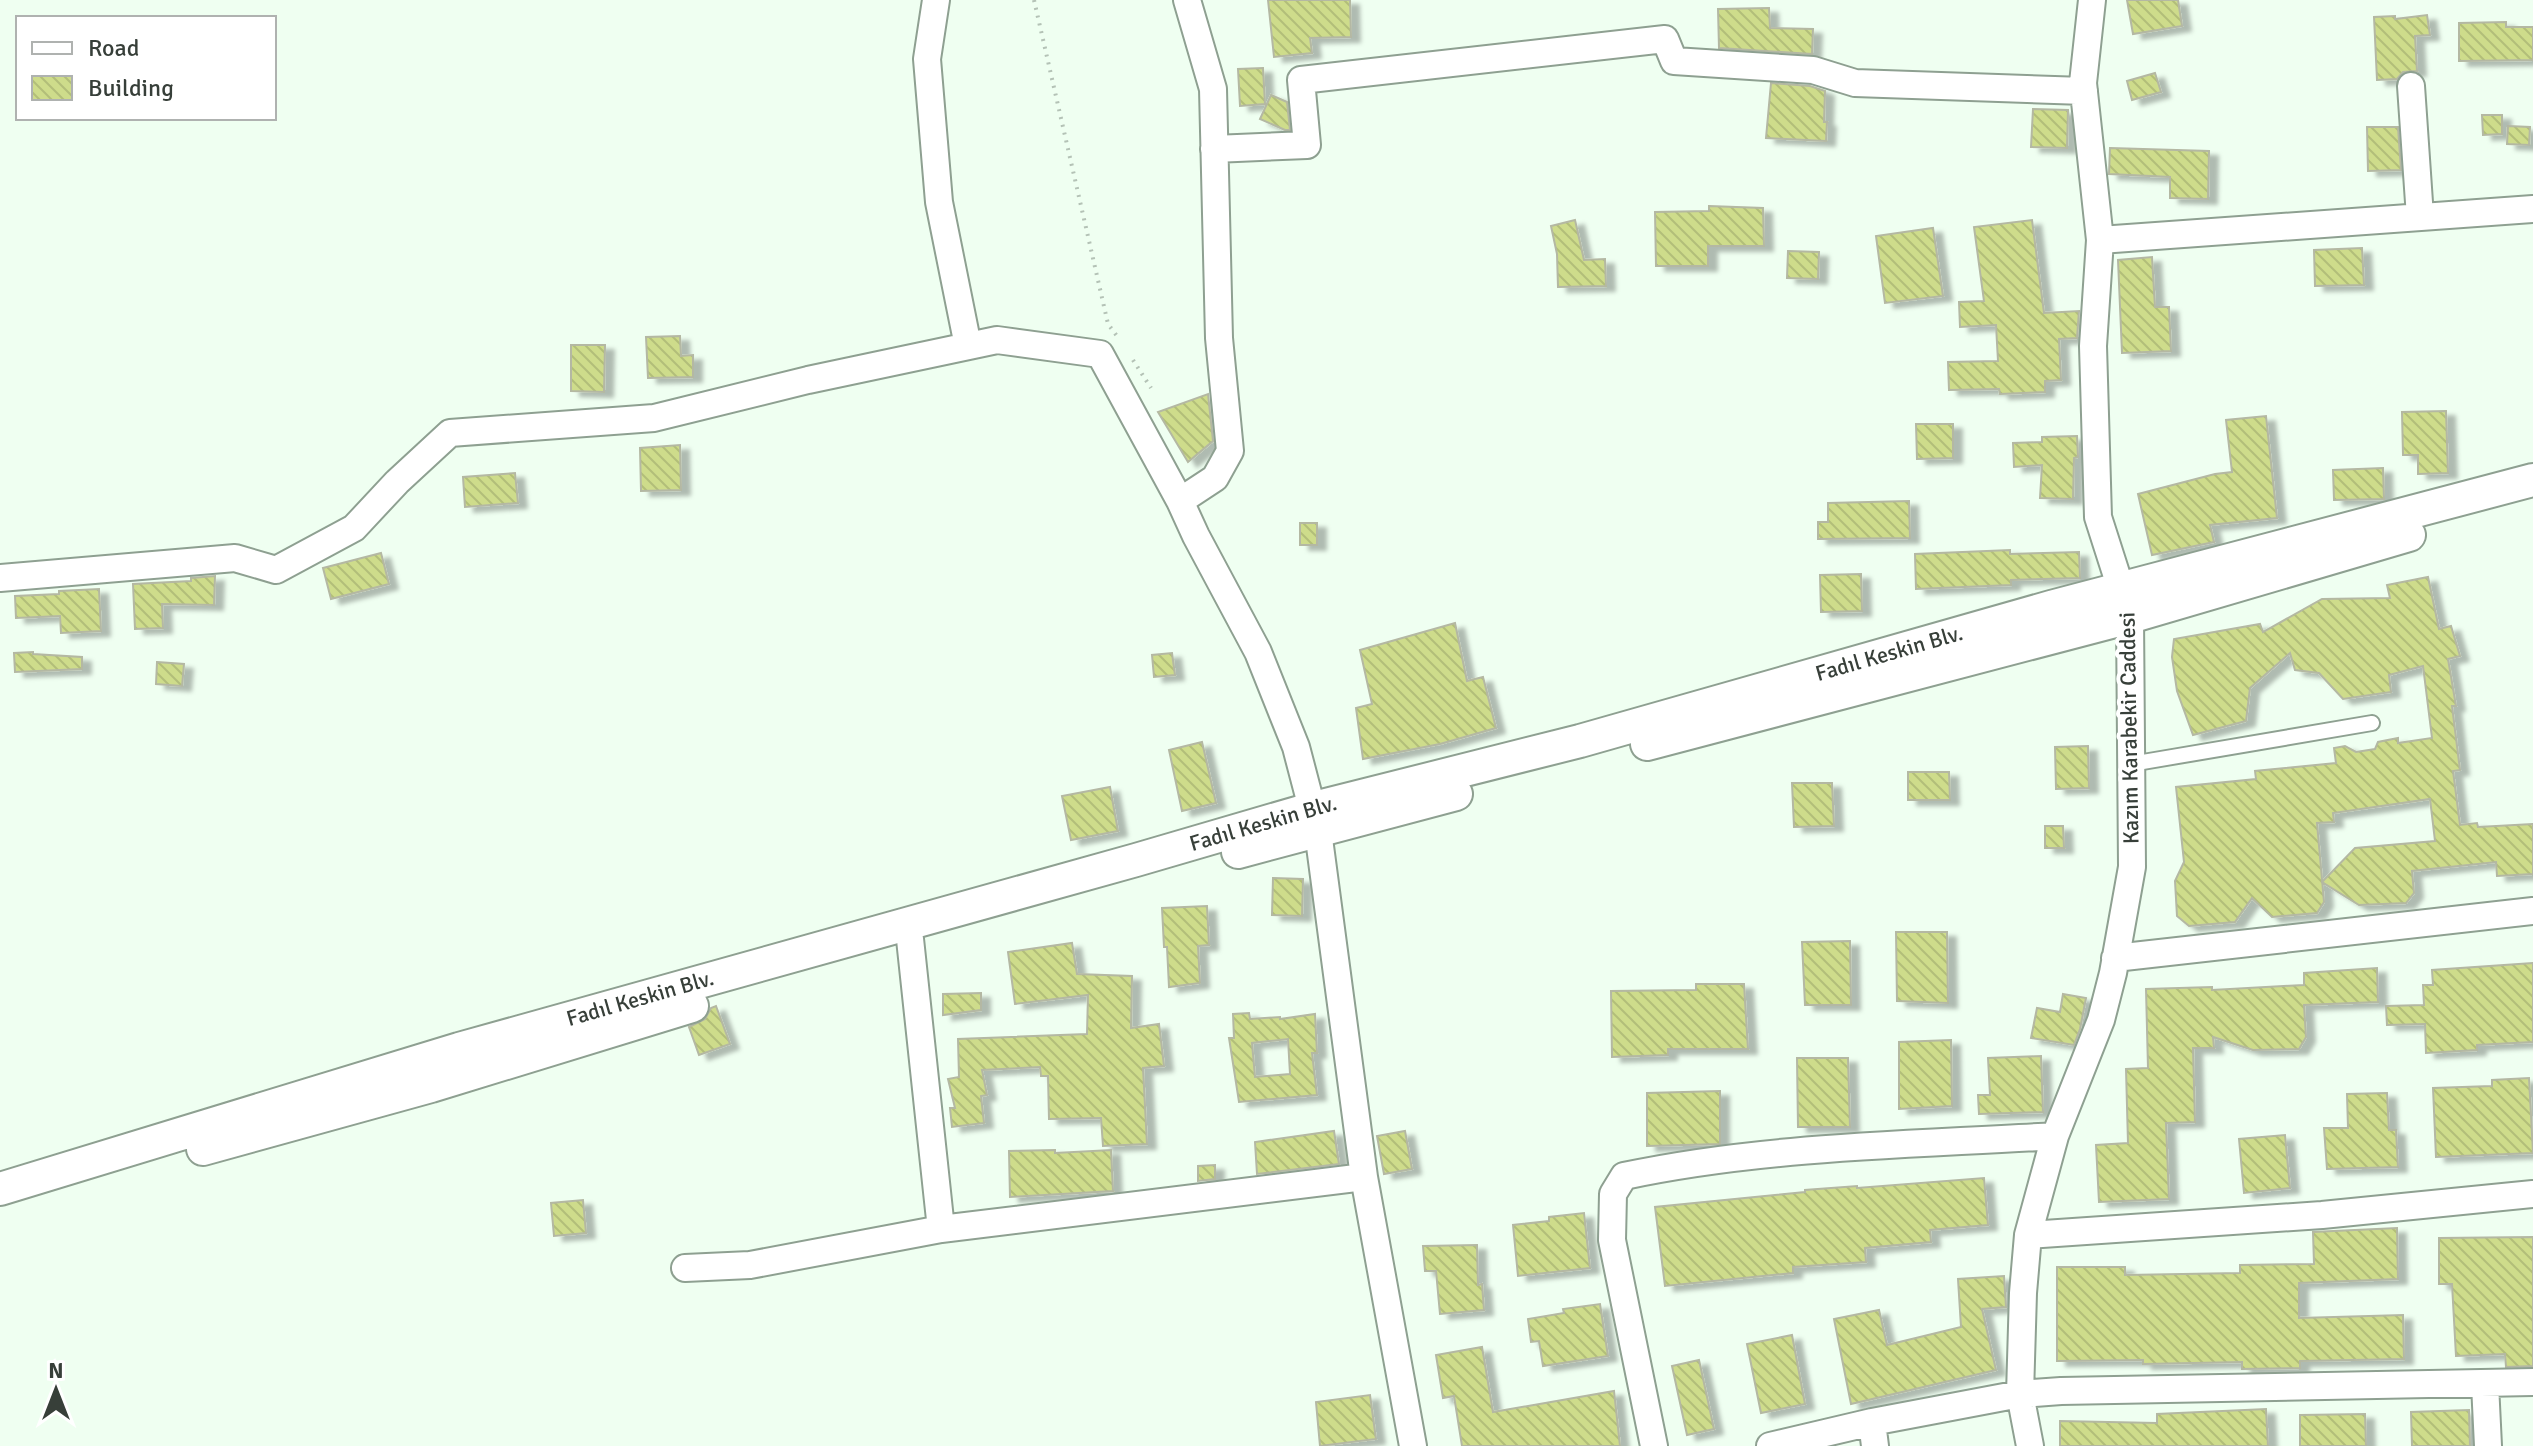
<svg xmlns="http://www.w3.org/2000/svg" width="2533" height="1446" font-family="Signika,sans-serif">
<defs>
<pattern id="building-back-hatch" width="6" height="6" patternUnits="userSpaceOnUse" patternTransform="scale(2)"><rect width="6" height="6" fill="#cedc8b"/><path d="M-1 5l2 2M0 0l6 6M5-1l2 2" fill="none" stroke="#b2be79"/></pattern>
<filter id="shadow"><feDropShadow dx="9" dy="5" stdDeviation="2" flood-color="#0004"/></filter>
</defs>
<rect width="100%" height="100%" fill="#effff1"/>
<path fill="url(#building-back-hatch)" stroke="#b4b8a3" stroke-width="2" fill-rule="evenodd" filter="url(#shadow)" d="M1268,0H1350L1351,37L1310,38L1312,53L1274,57Z
M2127,0H2178L2182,26L2133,34Z
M1769,8L1770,28L1813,29L1812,54L1719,48L1718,9Z
M2427,15L2430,35L2415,36L2417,71L2403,72L2397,79L2377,80L2374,17L2395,16V19Z
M2506,22V27H2533V60L2459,61V23Z
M1263,68L1265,104L1240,106L1238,69Z
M2155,73L2161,92L2132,100L2127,81Z
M1771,83L1810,86L1825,91L1824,122H1827L1826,141L1766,138Z
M1271,95L1287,102L1290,130H1285L1260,119Z
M2033,109L2068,110L2067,148L2031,147Z
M2482,115H2502V134L2483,135Z
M2508,126L2530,127L2529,145L2507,144Z
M2367,127H2398L2401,170L2368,171Z
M2110,148L2209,151L2208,199L2170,198V177L2109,174Z
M1709,206L1763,208L1764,246H1708V266H1656L1655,212L1709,211Z
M1575,220L1584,260L1605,259L1606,286L1558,287L1557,254L1551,226Z
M2032,220L2044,313L2079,311L2077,338L2059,339L2061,380L2045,381V392L2000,394L1999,389L1949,390L1948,362L1998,361L1996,325L1960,327L1959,302L1984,301L1974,227Z
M1933,228L1943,296L1885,303L1876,236Z
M2362,248L2364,285L2315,286L2314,250Z
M1788,251L1819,252L1818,279L1787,278Z
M2152,257L2155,307H2169L2171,351L2122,353L2118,260Z
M680,336L681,356L693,355V377L648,378L646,337Z
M571,345H605L604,392L571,391Z
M1208,394L1213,441L1188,462L1158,412Z
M2446,411L2448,473L2418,474V455H2403L2402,412Z
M2266,416L2277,518L2210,525L2214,542L2152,555L2138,494L2215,474L2232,472L2226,420Z
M1916,424H1953V458L1917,459Z
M2077,436L2078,457L2074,458L2073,499L2040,498L2042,465L2014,467L2013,443L2042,442V437Z
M680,445L681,490L641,491L640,448Z
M2383,468L2384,499L2334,500L2333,470Z
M515,473L518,503L465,507L463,477Z
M1909,501L1910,538L1818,539V522H1828V503Z
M1300,523H1317V545H1300Z
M2010,550V554L2079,552L2080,578L2011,580V585L1916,589L1915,554Z
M381,553L389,584L331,599L323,568Z
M1861,574L1862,611L1821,612L1820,575Z
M215,576L214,605L162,604L163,628L135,629L133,584L191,581V578Z
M2428,577L2439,629L2451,626L2460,656L2448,659L2456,706H2452L2460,770L2453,771L2460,825L2477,823L2478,827L2533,824V874L2497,876L2496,862L2412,871L2414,893L2406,903L2359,905L2322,882L2355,848L2435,841L2430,799L2333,813L2334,822L2317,823L2324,902L2317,913L2272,917L2252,898L2235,922L2189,926L2177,916L2175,881L2184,862L2176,787L2256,779L2255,771L2336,763L2334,748L2345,746L2356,752L2375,749L2378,742L2398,738V743L2432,738L2423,666L2389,675L2391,692L2343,699L2319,673L2295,670L2290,653L2250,688L2246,721L2193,735L2177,691L2172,657L2174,639L2260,624L2263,632L2322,599L2390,598L2387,585Z
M99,589L101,631L61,633L60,616L16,618L15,596L59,594V591Z
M1455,623L1467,681L1483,677L1496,728L1440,744L1363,759L1356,708L1372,704L1360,650Z
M33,652V654L82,657V669L15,672L14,653Z
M1172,653L1175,675L1154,677L1152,655Z
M157,662L184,664L182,686L156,684Z
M1202,742L1216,803L1182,811L1169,750Z
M2088,746L2089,788L2056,789L2055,747Z
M1908,772H1949L1950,800H1908Z
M1792,783H1832L1834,826L1794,827Z
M1110,787L1118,831L1071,840L1062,796Z
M2045,826H2063L2064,848H2045Z
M1273,878L1303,879L1302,916L1272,915Z
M1207,906L1209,945L1198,946L1200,983L1169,987L1167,947H1164L1162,908Z
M1896,932H1947L1948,1003L1897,1001Z
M1850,941L1851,1005H1805L1802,942Z
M1072,943L1077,974L1132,976L1131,1028L1159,1024L1164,1066L1143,1068L1147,1144L1103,1146L1101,1118L1049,1119L1048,1076H1041L1040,1067L982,1070L987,1095L981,1096L984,1123L952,1127L950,1108H955L948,1079L959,1077L958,1039L1087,1034L1088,995L1015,1004L1008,952Z
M2533,963V1042L2477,1045V1050L2426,1053L2425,1024L2387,1025L2386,1006L2424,1005L2423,985H2433L2432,970Z
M2377,968L2378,1002L2304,1005L2306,1037L2299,1049L2253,1050L2213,1037L2214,1048H2193L2195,1122L2166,1123L2169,1199L2099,1202L2096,1145L2128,1143L2126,1069L2148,1068L2146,989L2212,987V990L2304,985V973Z
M1696,984H1744L1748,1049H1668V1055L1612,1057L1611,991L1696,990Z
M981,993V1010L943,1015V994Z
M2063,994L2086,998L2080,1029L2074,1045L2031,1038L2037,1008L2060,1012Z
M716,1006L730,1044L699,1055L689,1027L705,1019L711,1008Z
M1249,1013L1250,1019L1280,1017V1019L1315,1014L1317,1053H1312L1317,1095L1239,1102L1229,1038H1234L1233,1014ZM1288,1039L1290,1074L1255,1077L1252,1043Z
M1951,1040L1952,1106L1899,1109V1042Z
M2041,1056L2043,1112L1979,1114L1978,1095H1990L1988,1058Z
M1797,1058H1848L1850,1127H1798Z
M2529,1078L2533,1153L2436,1157L2433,1088L2492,1086V1080Z
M1720,1091V1144L1647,1146V1093Z
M2387,1093L2389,1130H2396L2398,1167L2327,1169L2324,1128H2348L2347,1094Z
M1334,1131L1339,1164L1257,1174L1255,1142Z
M1405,1131L1412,1169L1384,1174L1377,1136Z
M2285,1135L2290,1188L2244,1193L2239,1139Z
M1055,1150V1153L1111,1150L1113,1191L1010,1197L1009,1151Z
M1215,1165V1179L1198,1181V1166Z
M1984,1178L1988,1225L1930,1230L1931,1242L1865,1248L1866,1262L1793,1267V1273L1665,1286L1655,1207L1805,1192V1190L1857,1186V1188Z
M583,1200L586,1233L554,1236L551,1203Z
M1584,1213L1590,1268L1518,1276L1513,1225L1549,1221V1217Z
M2397,1228L2398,1279L2299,1283V1318L2403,1315L2404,1359L2300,1361V1368L2242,1369V1362L2143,1364V1360L2057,1361V1267H2125V1275L2240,1273V1265L2314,1264L2313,1232Z
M2533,1237V1366L2506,1367L2505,1354L2456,1356L2452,1284H2439V1238Z
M1477,1245L1478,1285L1482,1284L1484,1310L1440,1314L1436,1271H1425L1423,1246Z
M2004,1276L2006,1307L1982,1309L1996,1370L1851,1404L1834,1319L1879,1310L1887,1345L1961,1327L1958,1279Z
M1600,1304L1608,1356L1543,1366L1539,1341L1531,1342L1528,1319L1564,1313L1563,1309Z
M1792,1335L1805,1404L1761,1413L1747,1344Z
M1482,1347L1493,1412L1614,1391L1620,1446H1462L1454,1396L1443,1398L1436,1355Z
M1699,1360L1714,1429L1687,1435L1672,1366Z
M1370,1395L1376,1439L1320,1446L1316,1402Z
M2266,1409L2268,1446H2060V1421L2157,1423V1414Z
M2469,1410L2470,1446H2412L2411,1412Z
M2365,1414L2366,1446H2300V1415Z"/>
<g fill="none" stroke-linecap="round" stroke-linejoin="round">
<g stroke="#8ea091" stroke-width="18">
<path id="service" d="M2131,764L2372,723"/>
</g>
<g stroke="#8ea091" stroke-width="30">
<path id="minor" d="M936,0L927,59L939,202L968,346
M2411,86L2420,217
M1214,149L1307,145L1301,80L1665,39L1674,61L1813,70L1855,83L2084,91
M2100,240L2533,209
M1180,501L1215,478L1230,451L1219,338L1213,89L1187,0
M0,578L235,558L276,570L354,528L397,482L450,433L654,418L808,380L997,340L1100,354L1180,501L1196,536L1258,652L1296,747L1318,831L1364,1177L941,1229L750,1265L685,1268
M910,939L941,1229
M2115,958L2533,911
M1364,1177L1413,1446
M2028,1235L2322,1215L2533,1194
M2485,1384L2488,1446
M1872,1422L2020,1394L2061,1391L2533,1382
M1654,1446L1612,1240L1613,1194L1624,1176C1765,1146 1911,1145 2055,1136
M1770,1446L1872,1422L1875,1446
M2030,1446L2020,1394L2023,1293L2028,1235L2055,1136L2101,1020L2113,973L2132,867L2130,617L2098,517L2093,346L2100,240L2083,83L2092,0"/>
</g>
<g stroke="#8ea091" stroke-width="36">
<path id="tertiary" d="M1647,744L2130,617L2409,535
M1238,852L1456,794
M203,1149L431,1086L692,1006
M0,1189L459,1049L1136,860L1314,808L1580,741L2051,607L2533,480"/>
</g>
<path stroke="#b4c2b6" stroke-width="4" stroke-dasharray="2 6" stroke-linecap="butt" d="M1034,0L1108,324L1117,336
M1133,360L1151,388"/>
<use href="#service" stroke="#fff" stroke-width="14"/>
<use href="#minor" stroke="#fff" stroke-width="26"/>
<use href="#tertiary" stroke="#fff" stroke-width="32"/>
</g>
<g text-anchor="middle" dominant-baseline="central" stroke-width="8" stroke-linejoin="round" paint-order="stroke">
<g font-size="22" fill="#373f39" stroke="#fff">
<text transform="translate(1889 653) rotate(-16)">Fadıl Keskin Blv.</text>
<text transform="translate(2129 728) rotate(-91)">Kazım Karabekir Caddesi</text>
<text transform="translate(1263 823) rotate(-16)">Fadıl Keskin Blv.</text>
<text transform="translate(640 998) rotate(-16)">Fadıl Keskin Blv.</text>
</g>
</g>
<rect x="16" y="16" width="260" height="104" fill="#ffffff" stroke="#afb2b0" stroke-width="2"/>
<rect x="32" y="42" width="40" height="12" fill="#ffffff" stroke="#afb2b0" stroke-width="2"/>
<text x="88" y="56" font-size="24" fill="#373f39">Road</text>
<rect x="32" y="76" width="40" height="24" fill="url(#building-back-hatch)" stroke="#afb2b0" stroke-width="2"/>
<text x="88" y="96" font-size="24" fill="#373f39">Building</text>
<g transform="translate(56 1390)" stroke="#ffffff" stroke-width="6" paint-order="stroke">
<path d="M0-6L14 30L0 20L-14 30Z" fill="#373f39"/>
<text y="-12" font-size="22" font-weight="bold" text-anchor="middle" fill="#373f39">N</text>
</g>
</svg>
